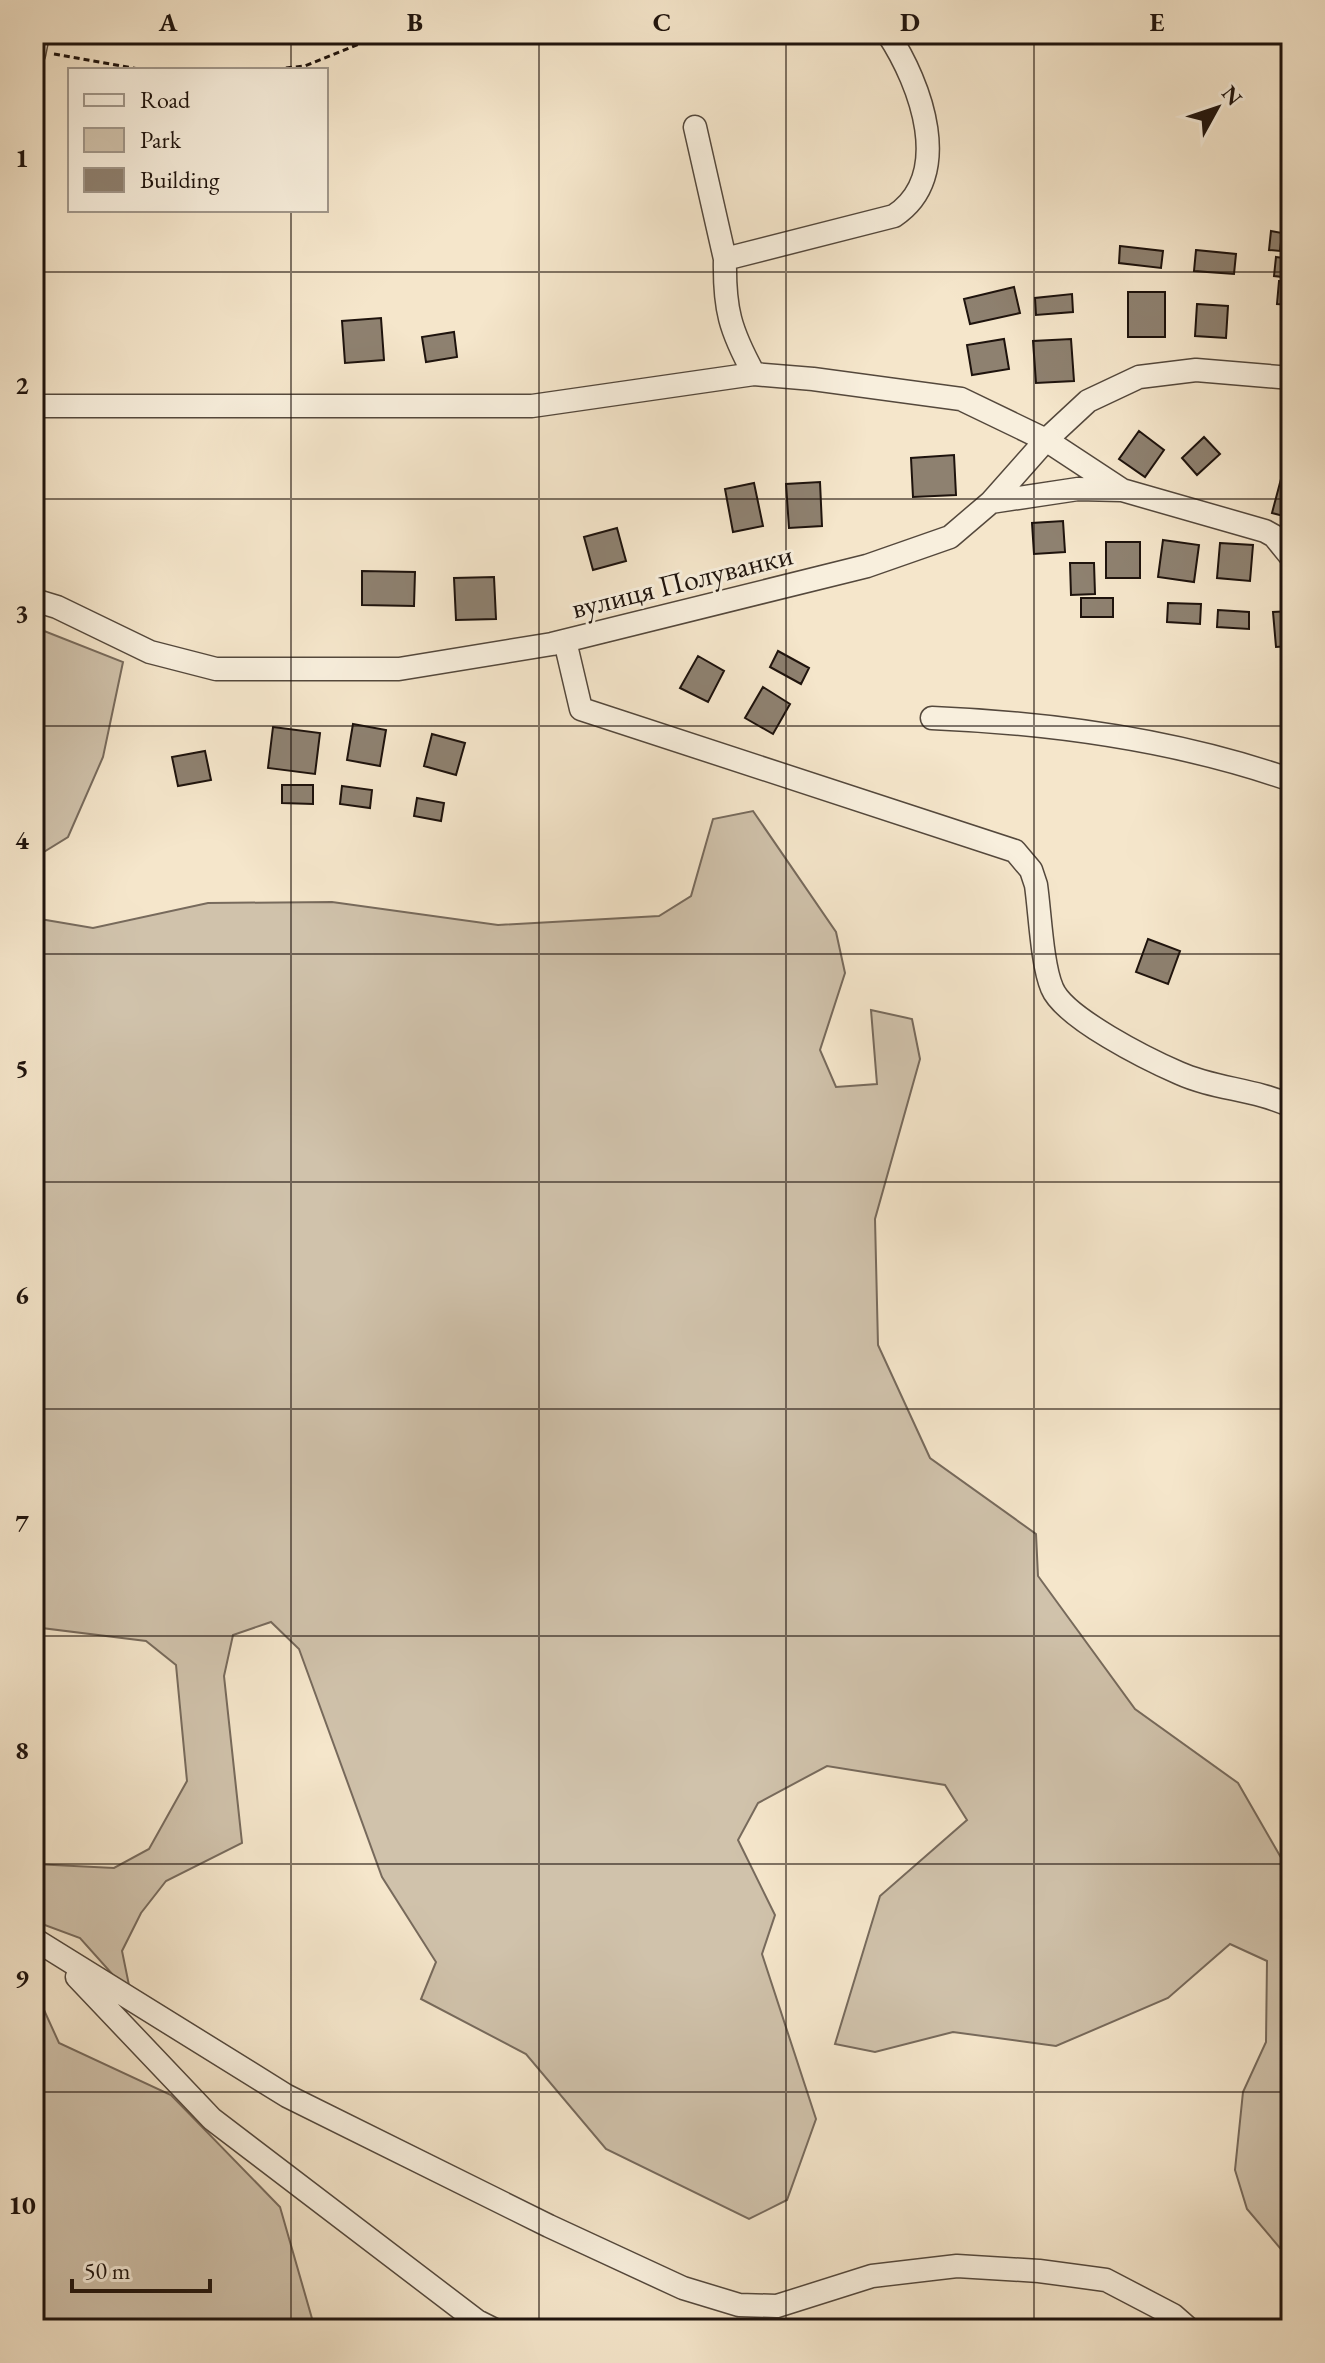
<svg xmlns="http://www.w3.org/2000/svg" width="1325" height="2363" font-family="'EB Garamond',serif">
<rect width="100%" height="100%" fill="#f5e6cb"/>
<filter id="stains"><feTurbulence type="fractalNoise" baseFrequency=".0025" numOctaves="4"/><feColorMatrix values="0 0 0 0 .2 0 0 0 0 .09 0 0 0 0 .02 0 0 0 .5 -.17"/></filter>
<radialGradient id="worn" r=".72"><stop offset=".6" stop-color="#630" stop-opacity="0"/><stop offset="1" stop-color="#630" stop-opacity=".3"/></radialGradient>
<path fill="#d0c2ab" stroke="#776a5c" stroke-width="2" d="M34,627L123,662L103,757L68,837L34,858Z
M753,811L836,932L845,973L820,1050L836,1087L877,1084L871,1010L912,1019L920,1059L875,1219L878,1345L930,1458L1036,1534L1038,1576L1135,1709L1238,1783L1291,1875V2261L1247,2209L1235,2170L1243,2092L1266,2042L1267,1961L1230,1944L1168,1998L1056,2046L953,2032L875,2052L835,2044L880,1896L967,1820L945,1785L827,1766L758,1803L738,1840L775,1915L762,1954L816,2119L787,2200L749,2219L606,2149L526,2054L421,1999L436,1962L382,1877L299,1649L271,1622L233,1635L224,1676L242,1843L166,1881L141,1913L122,1951L131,1995L80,1938L34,1921V1864L114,1868L149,1849L187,1781L176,1665L146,1641L34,1627V918L93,928L208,903L332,902L498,925L659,916L691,896L713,819Z
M34,1988L59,2043L171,2095L280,2207L313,2322L320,2329H34Z"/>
<path fill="#8e8170" stroke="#1e130d" stroke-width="2" d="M1271,231L1282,233L1280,251L1269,250Z
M1120,246L1163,251L1161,268L1119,263Z
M1196,250L1236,254L1234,274L1194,271Z
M1276,257L1291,259V278L1274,276Z
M1279,281L1291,282V305L1277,304Z
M1014,287L1020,313L970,324L964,299Z
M1128,292H1165V337H1128Z
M1072,294L1073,312L1036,315L1035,298Z
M1197,304L1228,306L1226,338L1195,336Z
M381,318L384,360L345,363L342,321Z
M454,332L457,357L426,362L422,337Z
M1004,339L1009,369L972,375L967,345Z
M1071,339L1074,381L1036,383L1033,341Z
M1139,431L1164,450L1145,477L1119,459Z
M1204,437L1220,454L1197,475L1182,458Z
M954,455L956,495L913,497L911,458Z
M1281,479L1291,482V518L1272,513Z
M820,482L822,526L789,528L786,484Z
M754,483L763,526L733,532L725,489Z
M1063,521L1065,552L1034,554L1032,523Z
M617,528L626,561L593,570L584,537Z
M1163,540L1199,545L1194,582L1158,577Z
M1106,542H1140V578H1106Z
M1220,543L1253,545L1250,581L1217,578Z
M1070,563H1094L1095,594L1071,595Z
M362,571L415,572L414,606L362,605Z
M494,577L496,619L456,620L454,578Z
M1081,598H1113V617H1081Z
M1168,603L1201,604L1200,624L1167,622Z
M1218,610L1249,612V629L1217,627Z
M1291,611V646L1276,647L1273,612Z
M778,651L809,668L801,684L770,667Z
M698,656L724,671L708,702L680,688Z
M763,687L790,704L773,734L745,718Z
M353,724L386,730L380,766L347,760Z
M273,727L320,733L315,774L268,768Z
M432,734L465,743L456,775L424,766Z
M205,751L211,780L178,786L172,757Z
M282,785H313V804L282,803Z
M342,786L372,790L370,808L340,804Z
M417,798L444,803L441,821L414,816Z
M1148,939L1180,951L1168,984L1136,972Z"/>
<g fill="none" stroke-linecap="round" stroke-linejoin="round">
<g stroke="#54483c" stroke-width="25">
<path id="minor" d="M34,54L38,34
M695,127L725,259
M754,374C730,330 724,309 725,259L894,216C955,176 921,84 888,34
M34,406H532L754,374L813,379L961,399L1046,440L1122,490L1265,531L1274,536L1291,557
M991,502L1078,489L1121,490
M34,600L57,607L150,652L216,669H399L552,644L867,566L950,537L991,502L1046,440L1088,401L1139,377L1196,370L1291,378
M565,641L581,709L1015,851L1031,870L1036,885C1040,913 1042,965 1052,988C1064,1018 1149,1060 1179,1073C1214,1089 1255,1089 1291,1106
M932,718C1052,723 1177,740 1291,780
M34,1939L287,2096L549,2226L683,2288L739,2305L777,2306L872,2276L957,2266L1039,2271L1106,2280L1173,2315L1189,2329
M77,1977L212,2119L477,2321L493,2329"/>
</g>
<path stroke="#1e130d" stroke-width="3" stroke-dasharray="6 4" stroke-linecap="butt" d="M54,54L144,70
M266,70L305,66L384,34"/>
<use href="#minor" stroke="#f8efdd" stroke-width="22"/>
</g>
<path fill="none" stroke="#1e130d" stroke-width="2" stroke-opacity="0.55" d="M291,34V70M539,34V2329M786,34V2329M1034,34V2329M291,210V2329M34,272H1291M34,499H1291M34,726H1291M34,954H1291M34,1182H1291M34,1409H1291M34,1636H1291M34,1864H1291M34,2092H1291"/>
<g text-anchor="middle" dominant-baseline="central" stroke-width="6" stroke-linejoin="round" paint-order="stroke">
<g font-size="30" fill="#1e130d" stroke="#f8efdd">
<text transform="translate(682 581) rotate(-14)">вулиця Полуванки</text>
</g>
</g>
<rect width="1325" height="2363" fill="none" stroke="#f5e6cb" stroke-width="88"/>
<rect x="68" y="68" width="260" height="144" fill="#f8efdd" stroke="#a1978a" stroke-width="2"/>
<rect x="84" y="94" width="40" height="12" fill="#f8efdd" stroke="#a1978a" stroke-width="2"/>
<text x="140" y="108" font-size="24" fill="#1e130d">Road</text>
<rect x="84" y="128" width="40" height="24" fill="#d0c2ab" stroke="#a1978a" stroke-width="2"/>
<text x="140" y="148" font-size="24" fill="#1e130d">Park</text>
<rect x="84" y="168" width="40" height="24" fill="#8e8170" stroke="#a1978a" stroke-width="2"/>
<text x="140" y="188" font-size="24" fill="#1e130d">Building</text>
<g transform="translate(1217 108) rotate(50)" stroke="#f8efdd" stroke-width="6" paint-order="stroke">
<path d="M0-6L14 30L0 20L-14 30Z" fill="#1e130d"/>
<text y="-12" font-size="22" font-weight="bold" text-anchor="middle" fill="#1e130d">N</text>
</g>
<path d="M72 2279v12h138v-12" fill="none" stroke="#1e130d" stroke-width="4"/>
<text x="84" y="2279" font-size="24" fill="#1e130d" stroke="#f8efdd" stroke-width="6" paint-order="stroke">50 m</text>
<rect x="44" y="44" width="1237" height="2275" fill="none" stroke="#1e130d" stroke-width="3"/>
<g font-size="26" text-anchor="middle" font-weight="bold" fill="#1e130d">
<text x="168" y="31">A</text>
<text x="415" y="31">B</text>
<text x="662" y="31">C</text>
<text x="910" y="31">D</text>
<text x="1157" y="31">E</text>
<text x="22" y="167">1</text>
<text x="22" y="394">2</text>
<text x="22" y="622">3</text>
<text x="22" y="849">4</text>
<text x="22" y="1077">5</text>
<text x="22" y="1304">6</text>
<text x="22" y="1532">7</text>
<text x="22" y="1759">8</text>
<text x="22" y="1987">9</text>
<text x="22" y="2214">10</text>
</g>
<rect width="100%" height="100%" filter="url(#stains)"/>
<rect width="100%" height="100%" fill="url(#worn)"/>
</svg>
